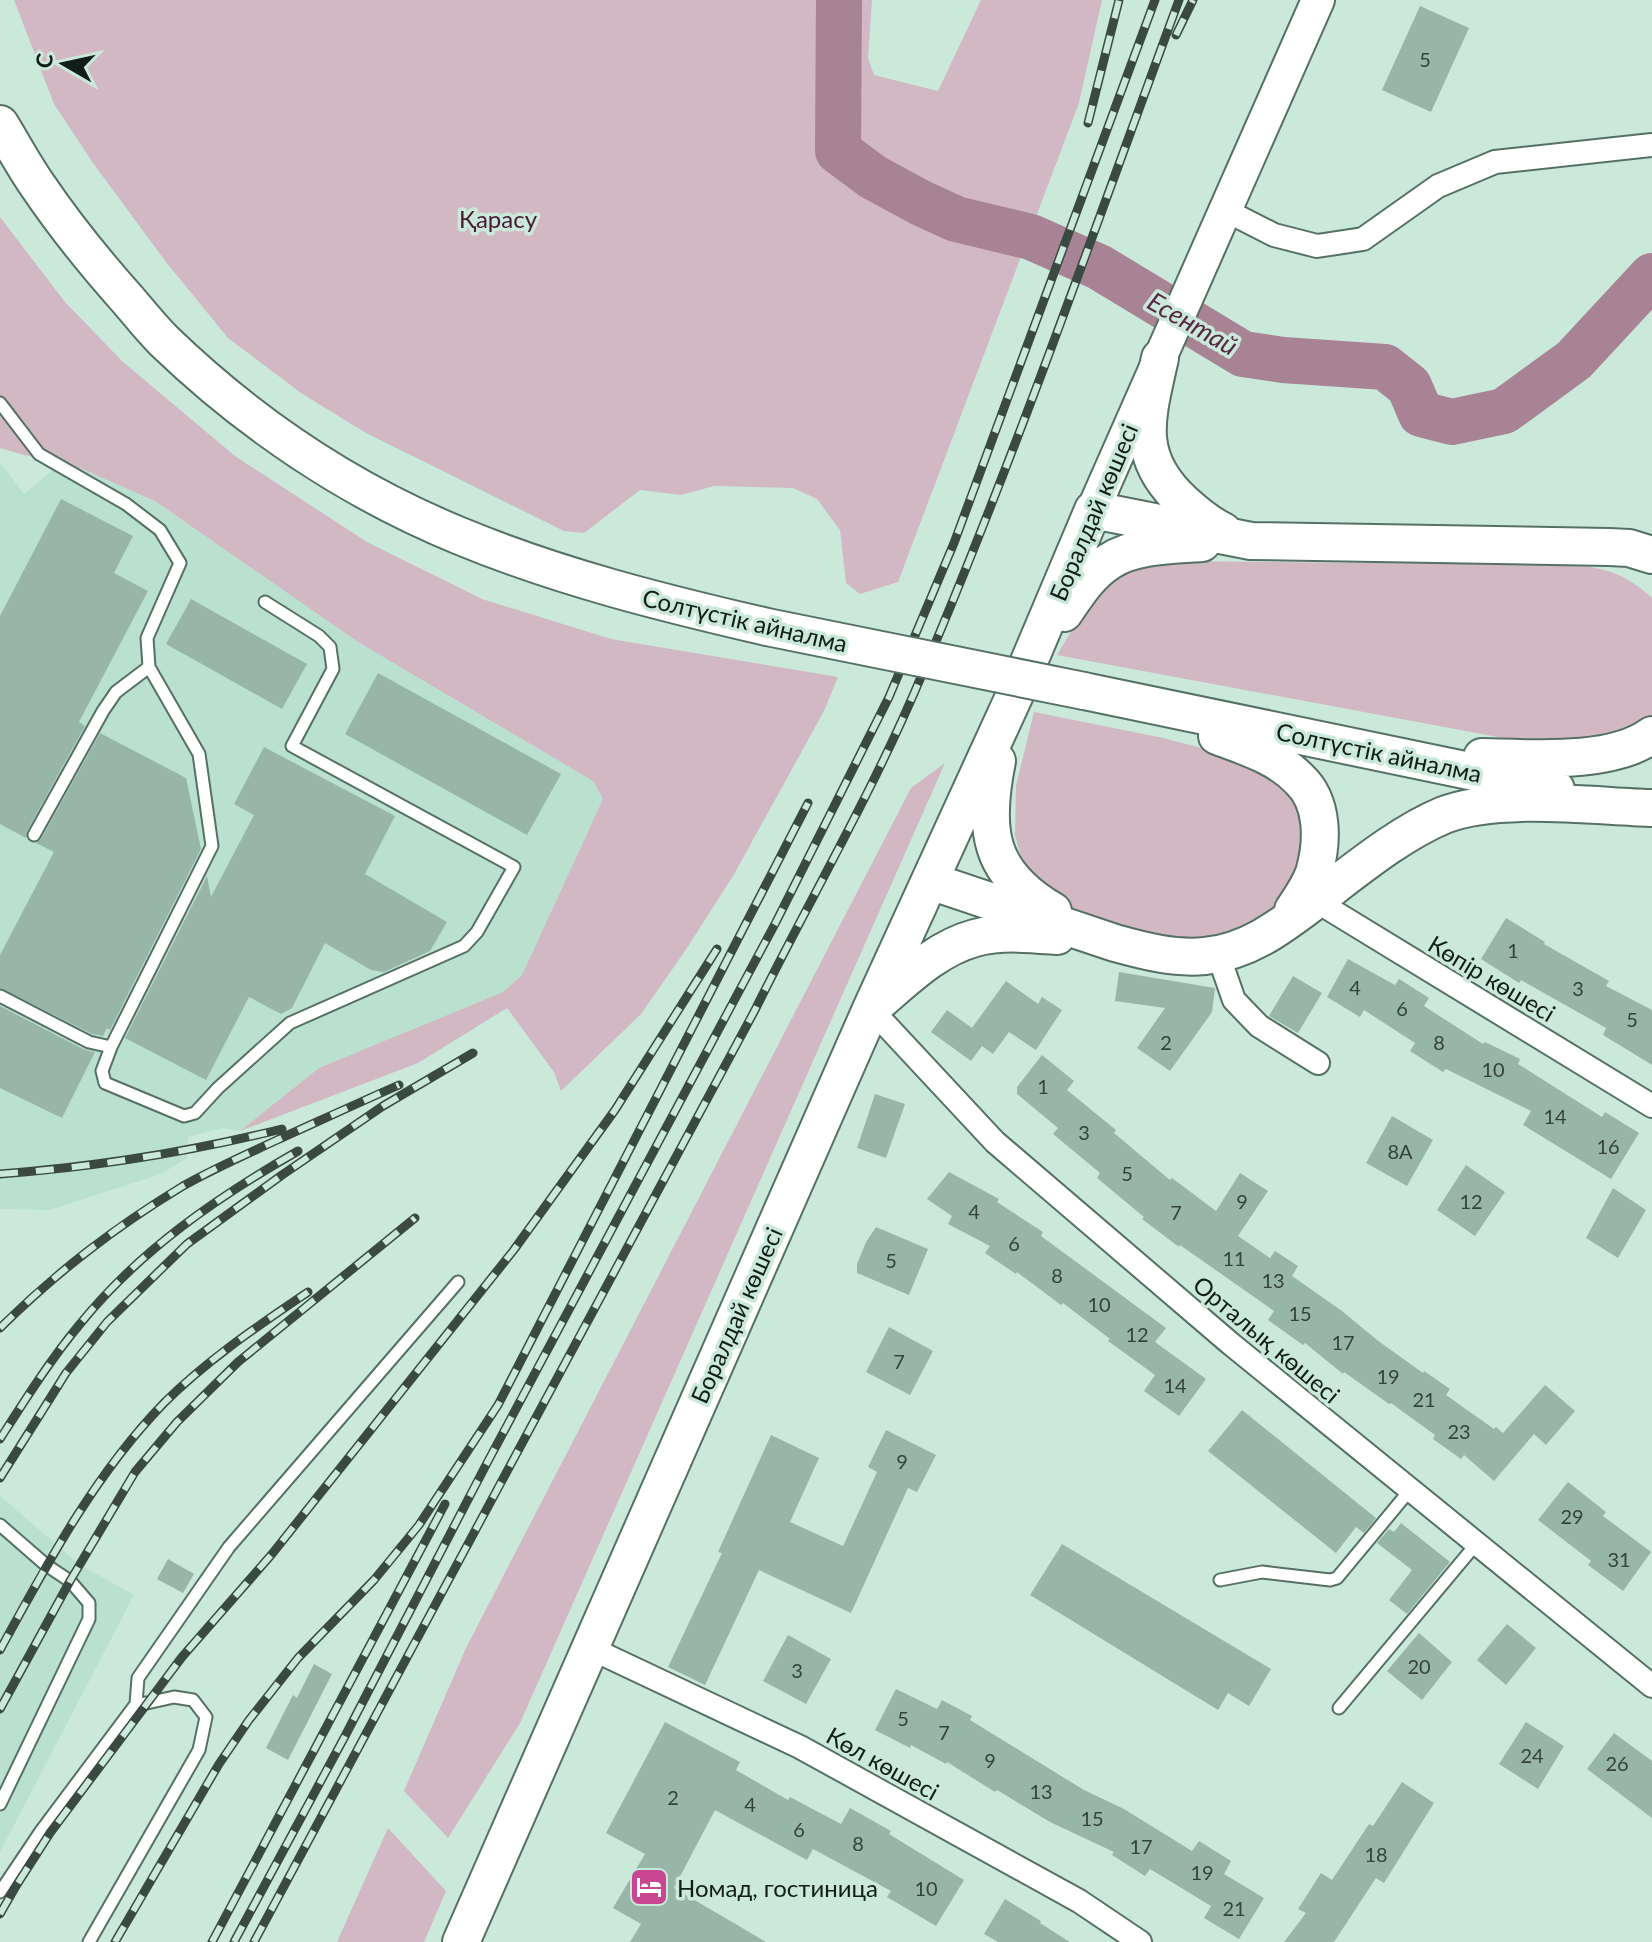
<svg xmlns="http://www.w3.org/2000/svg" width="1652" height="1942" font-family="Lato,sans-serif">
<rect width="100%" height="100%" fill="#cae9db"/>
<path fill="#bae1cf" d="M64,461L155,501L358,642L593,781L603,800L522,975L503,992L319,1068L240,1131L222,1128L188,1137L187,1158L161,1174L50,1210L0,1209V462L24,494Z
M0,1496L79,1564L134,1595L0,1852Z"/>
<path fill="#d1b8c3" d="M14,0H872L868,58L874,75L938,91L981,0H1102L1079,103L898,582L860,594L846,583L840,530L817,499L793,488L714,486L681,495L640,490L584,533L564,531L366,433L301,393L228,338L166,262L93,163L54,104Z
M0,217L65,302L123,362L235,456L367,542L482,599L611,639L838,677L824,711L733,876L685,951L641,1014L561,1091L554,1072L507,1008L418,1063L240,1131L319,1068L503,992L522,975L603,799L593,781L358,642L155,501L64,461L24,455L0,448Z
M1171,561L1572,565C1607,568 1626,574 1652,598V715L1644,723L1628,734L1536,744L1057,655L1097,588L1131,568Z
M1034,712L1163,738L1201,748L1238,760L1287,786L1306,824L1302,870L1277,907L1253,923L1227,933L1192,940H1169L1094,921L1061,903L1028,871L1020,853L1015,835L1016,786Z
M945,763L520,1723L448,1838L404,1791L466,1648L911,788Z
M388,1828L446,1891L424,1942H337Z"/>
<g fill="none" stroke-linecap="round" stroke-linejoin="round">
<path stroke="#a78394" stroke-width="46" d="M839,0L838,151L873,177L921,203L956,219L1031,237L1099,267L1243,354L1283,360L1385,367L1409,386L1421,414L1452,422L1504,411L1574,360L1652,276"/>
</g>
<path fill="#98b6a8" d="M1420,6L1469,28L1431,112L1382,90Z
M61,499L133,536L114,573L148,591L79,722L85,726L27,831L26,838L0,824V616Z
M191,599L307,664L282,709L166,644Z
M378,673L561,774L527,835L345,734Z
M100,733L186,778L201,849L110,1030L107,1028L103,1036L92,1034L0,988V955L54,852L36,843L41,839Z
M264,747L395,816L365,874L447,922L430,951L384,972L371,970L325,943L292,1008L281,1014L249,997L206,1080L125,1038L207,876L211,897L254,815L234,804Z
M1506,918L1545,942L1544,944L1609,981L1606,986L1652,1010V1065L1603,1035L1606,1028L1521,980L1519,983L1481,959Z
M1348,959L1395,985L1399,979L1429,998L1424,1006L1483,1044L1485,1042L1520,1059L1518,1064L1602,1117L1605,1112L1639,1133L1611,1179L1523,1125L1531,1111L1446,1069L1443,1072L1410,1051L1415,1043L1364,1010L1360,1017L1327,997Z
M1119,972L1215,988L1212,1012L1170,1071L1137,1048L1165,1008L1115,1001Z
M1293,976L1322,993L1298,1033L1269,1016Z
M1006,981L1038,1004L1042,997L1062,1010L1036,1050L1009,1032L993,1054L982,1046L971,1061L931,1032L947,1010L972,1028Z
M0,1006L85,1050L95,1052L62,1118L0,1088Z
M1042,1055L1074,1081L1067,1090L1116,1130L1114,1133L1170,1180L1172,1178L1216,1211L1240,1173L1268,1191L1238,1236L1270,1258L1275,1251L1298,1266L1292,1276L1342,1311L1377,1340L1423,1373L1424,1371L1450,1389L1446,1395L1494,1429L1496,1427L1503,1433L1545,1385L1575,1411L1546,1445L1534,1434L1494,1481L1464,1455L1461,1459L1433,1439L1435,1435L1391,1403L1389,1404L1344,1372L1343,1374L1305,1343L1303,1345L1268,1320L1274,1311L1180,1245L1179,1247L1142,1219L1144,1217L1097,1178L1100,1173L1053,1134L1058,1128L1017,1094V1087Z
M875,1094L905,1104L886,1158L857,1148Z
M1392,1116L1433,1140L1407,1186L1366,1163Z
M1466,1165L1505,1192L1475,1236L1437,1210Z
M949,1172L999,1199L997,1202L1043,1232L1041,1236L1166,1328L1155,1342L1206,1379L1179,1416L1144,1391L1155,1375L1108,1341L1110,1339L1063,1303L1061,1305L1017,1272L1016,1274L985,1253L990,1246L948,1224L952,1216L927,1199Z
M1613,1188L1646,1210L1618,1258L1586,1238Z
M876,1227L928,1249L909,1295L857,1273V1264L866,1242Z
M889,1327L933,1351L910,1395L866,1372Z
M1242,1410L1376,1518L1364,1533L1356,1527L1336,1553L1208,1451Z
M886,1430L936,1455L917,1492L908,1488L851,1613L759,1570L705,1685L668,1667L722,1553L718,1552L771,1435L819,1458L790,1522L843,1546L877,1472L868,1467Z
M1568,1482L1606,1512L1603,1516L1651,1552L1623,1591L1588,1565L1591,1561L1538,1520Z
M1401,1523L1450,1562L1407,1614L1389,1600L1412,1570L1377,1543L1389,1529L1394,1532Z
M1062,1544L1271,1669L1249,1706L1228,1693L1218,1710L1030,1595Z
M168,1559L194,1574L183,1593L157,1579Z
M1507,1624L1536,1648L1506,1685L1477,1660Z
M1419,1633L1452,1662L1422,1700L1387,1671Z
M788,1635L831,1659L806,1704L763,1681Z
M314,1664L332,1674L288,1760L266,1748L293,1695L297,1698Z
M896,1689L937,1709L942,1700L972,1716L970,1720L1084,1790L1124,1809L1192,1851L1199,1841L1231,1861L1224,1874L1264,1898L1239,1939L1204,1918L1211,1906L1150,1869L1145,1876L1112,1855L1114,1852L1050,1822L997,1790L995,1792L947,1762L946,1764L911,1745L910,1748L875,1730Z
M665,1722L740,1762L736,1770L788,1800L790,1797L841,1824L850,1808L891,1831L889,1834L964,1880L936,1926L887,1897L891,1891L813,1849L807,1860L715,1810L674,1888L766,1942H630L641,1924L613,1908L645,1854L606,1833Z
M1526,1722L1564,1746L1538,1789L1499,1764Z
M1614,1733L1652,1761V1818L1587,1769Z
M1402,1782L1434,1803L1384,1883L1376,1878L1334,1942H1284L1306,1913L1298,1909L1321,1873L1332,1880L1369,1824L1373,1826Z
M1005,1899L1041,1921L1040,1923L1070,1942H998L984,1934Z"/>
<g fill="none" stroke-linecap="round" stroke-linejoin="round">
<g stroke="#557165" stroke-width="15">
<path id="lane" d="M0,403L39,454L126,504L160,530L180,563L147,638L149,667L199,754L212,846L111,1047L102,1071L105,1083L184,1116L195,1113L218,1088L290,1023L464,946L477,932L514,867L292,746L333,669L330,647L319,636L265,602
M34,835L103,711L116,692L149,667
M0,996L89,1042L111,1047
M0,1525L46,1565L70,1581L89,1603V1619L0,1804
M1220,1580L1262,1572L1330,1580L1337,1578L1410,1490
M1339,1708L1477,1543
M0,1892L41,1831L136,1704L138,1678L229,1547L458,1282
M89,1942L199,1750L206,1717L193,1700L174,1697L147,1703L136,1704"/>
</g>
<g stroke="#557165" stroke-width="26">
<path id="street" d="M1225,210L1274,235L1317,246L1363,239L1438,186L1495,162L1652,145
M1308,896L1652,1106
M1218,954L1234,1000L1259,1026L1318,1063
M871,1009L995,1142L1231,1344L1652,1686
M590,1648L800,1747L1079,1901L1140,1942"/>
</g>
<g stroke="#557165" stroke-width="36">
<path id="secondary" d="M1093,510L1318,0"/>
</g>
<g stroke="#557165" stroke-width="40">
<path id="primary" d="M0,124C13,145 24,166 38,186C65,226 96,264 128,300C140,314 151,328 164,341C249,423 350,491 460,536C559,577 663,603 767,627
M1160,358C1147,417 1133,456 1183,502C1195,513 1208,524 1223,531
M1064,613C1077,594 1090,573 1110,561C1134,545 1174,545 1202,543
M1084,691L1556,789
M1217,736C1246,747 1277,756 1299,779C1324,802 1323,842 1314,873C1309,887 1301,898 1293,910
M1482,757C1530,758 1612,765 1652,735
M997,761C983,830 988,873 1053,911
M930,881L1115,943C1144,951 1174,959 1205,956C1247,952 1279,928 1312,903C1352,873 1398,834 1444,815C1498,794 1591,806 1650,808
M881,1000C909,976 938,948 975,938C1001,931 1031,934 1057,936
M461,1942L871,1009L1017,690L1093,510L1251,541L1609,547L1629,548L1652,555"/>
</g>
<use href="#lane" stroke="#fff" stroke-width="11"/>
<use href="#street" stroke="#fff" stroke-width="22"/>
<use href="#secondary" stroke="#fff" stroke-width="32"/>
<use href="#primary" stroke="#fff" stroke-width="36"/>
<g stroke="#3a4a43" stroke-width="9">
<path id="rail" d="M1176,35L1193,0
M1088,123L1119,0
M0,1174C95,1167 189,1152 282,1129
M0,1328C58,1271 114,1228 183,1186C213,1169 245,1155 277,1140C317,1122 358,1103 399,1085
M0,1439C25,1400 50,1360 80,1324C140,1250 216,1198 298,1151
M0,1478L66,1373L107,1322L187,1244L282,1175L383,1106L473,1053
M0,1650C47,1564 95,1474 164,1403C207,1360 258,1326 308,1292
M0,1709L70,1581L135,1472L177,1422L238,1362L415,1218
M0,1914L16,1886L50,1833L182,1657L272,1554L513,1251L615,1110L717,949
M115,1942L219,1764L249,1720L298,1658L374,1580L419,1525L498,1405L808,803
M212,1942L445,1504
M234,1942L344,1738L487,1463L776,922L889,697L954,543L1155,0
M254,1942L755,1010C808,903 868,800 915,691C1012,465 1094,231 1179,0"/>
</g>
<use href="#rail" stroke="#cae9db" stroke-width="6" stroke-dasharray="18" stroke-linecap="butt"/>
<g stroke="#557165" stroke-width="40" stroke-linecap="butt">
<path id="primary-bridge" d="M767,627L1084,691"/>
</g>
<use href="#primary-bridge" stroke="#fff" stroke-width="36"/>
</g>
<defs>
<g id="hotel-square" transform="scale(2)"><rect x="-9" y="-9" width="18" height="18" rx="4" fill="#c84790" stroke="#cae9db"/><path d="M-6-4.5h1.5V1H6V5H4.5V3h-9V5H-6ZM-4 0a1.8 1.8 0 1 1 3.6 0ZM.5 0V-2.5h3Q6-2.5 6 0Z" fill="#fff"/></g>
</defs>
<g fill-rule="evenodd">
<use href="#hotel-square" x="649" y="1887"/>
</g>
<g text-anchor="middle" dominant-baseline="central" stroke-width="7" stroke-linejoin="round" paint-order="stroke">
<g font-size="20" fill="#33433c">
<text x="1425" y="59">5</text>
<text x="1513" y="950">1</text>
<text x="1355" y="987">4</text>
<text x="1578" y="988">3</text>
<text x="1402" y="1008">6</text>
<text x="1632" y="1019">5</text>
<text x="1166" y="1042">2</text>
<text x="1439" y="1042">8</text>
<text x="1493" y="1069">10</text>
<text x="1043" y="1086">1</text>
<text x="1555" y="1116">14</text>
<text x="1084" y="1132">3</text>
<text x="1608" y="1146">16</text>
<text x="1400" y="1151">8А</text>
<text x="1127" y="1173">5</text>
<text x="1242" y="1201">9</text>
<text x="1471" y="1201">12</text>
<text x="974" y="1211">4</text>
<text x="1176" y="1212">7</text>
<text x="1014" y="1243">6</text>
<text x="1234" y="1258">11</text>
<text x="891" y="1260">5</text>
<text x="1057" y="1275">8</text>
<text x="1273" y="1280">13</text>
<text x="1099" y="1304">10</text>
<text x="1300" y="1313">15</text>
<text x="1137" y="1334">12</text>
<text x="1343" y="1342">17</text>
<text x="899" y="1361">7</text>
<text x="1388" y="1376">19</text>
<text x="1175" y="1385">14</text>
<text x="1424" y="1399">21</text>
<text x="1459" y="1431">23</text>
<text x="902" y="1461">9</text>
<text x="1572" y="1516">29</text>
<text x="1619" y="1559">31</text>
<text x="1419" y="1666">20</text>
<text x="797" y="1670">3</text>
<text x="903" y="1718">5</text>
<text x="944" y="1732">7</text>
<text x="1532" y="1755">24</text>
<text x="990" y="1760">9</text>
<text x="1617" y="1763">26</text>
<text x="1041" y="1791">13</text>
<text x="673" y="1797">2</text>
<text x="750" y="1804">4</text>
<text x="1092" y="1818">15</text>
<text x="799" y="1829">6</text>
<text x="858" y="1843">8</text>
<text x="1141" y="1846">17</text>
<text x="1376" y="1854">18</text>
<text x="1202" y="1872">19</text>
<text x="926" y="1888">10</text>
<text x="1234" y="1908">21</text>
</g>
<g font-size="24" fill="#491934" stroke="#cae9db">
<text x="498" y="218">Қарасу</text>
</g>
<g font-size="24" fill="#111d18" stroke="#cae9db">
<text transform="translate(1093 512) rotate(-67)">Боралдай көшесі</text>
<text transform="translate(745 620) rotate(13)">Солтүстік айналма</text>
<text transform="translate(1379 752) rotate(12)">Солтүстік айналма</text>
<text transform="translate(1492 978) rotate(31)">Көпір көшесі</text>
<text transform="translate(736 1315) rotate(-66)">Боралдай көшесі</text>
<text transform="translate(1267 1339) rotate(40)">Орталық көшесі</text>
<text transform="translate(883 1763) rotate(29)">Көл көшесі</text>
</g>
<g font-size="24" fill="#111d18" stroke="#cae9db" text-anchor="start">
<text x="677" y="1887">Номад, гостиница</text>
</g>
<g font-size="26" font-style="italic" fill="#582741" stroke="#cae9db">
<text transform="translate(1193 323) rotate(30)">Есентай</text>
</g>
</g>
<g transform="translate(64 64) rotate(279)" stroke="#cae9db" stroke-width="6" paint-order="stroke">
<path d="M0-6L14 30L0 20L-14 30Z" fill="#111d18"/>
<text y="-12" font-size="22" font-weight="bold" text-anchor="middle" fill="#111d18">С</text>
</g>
</svg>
